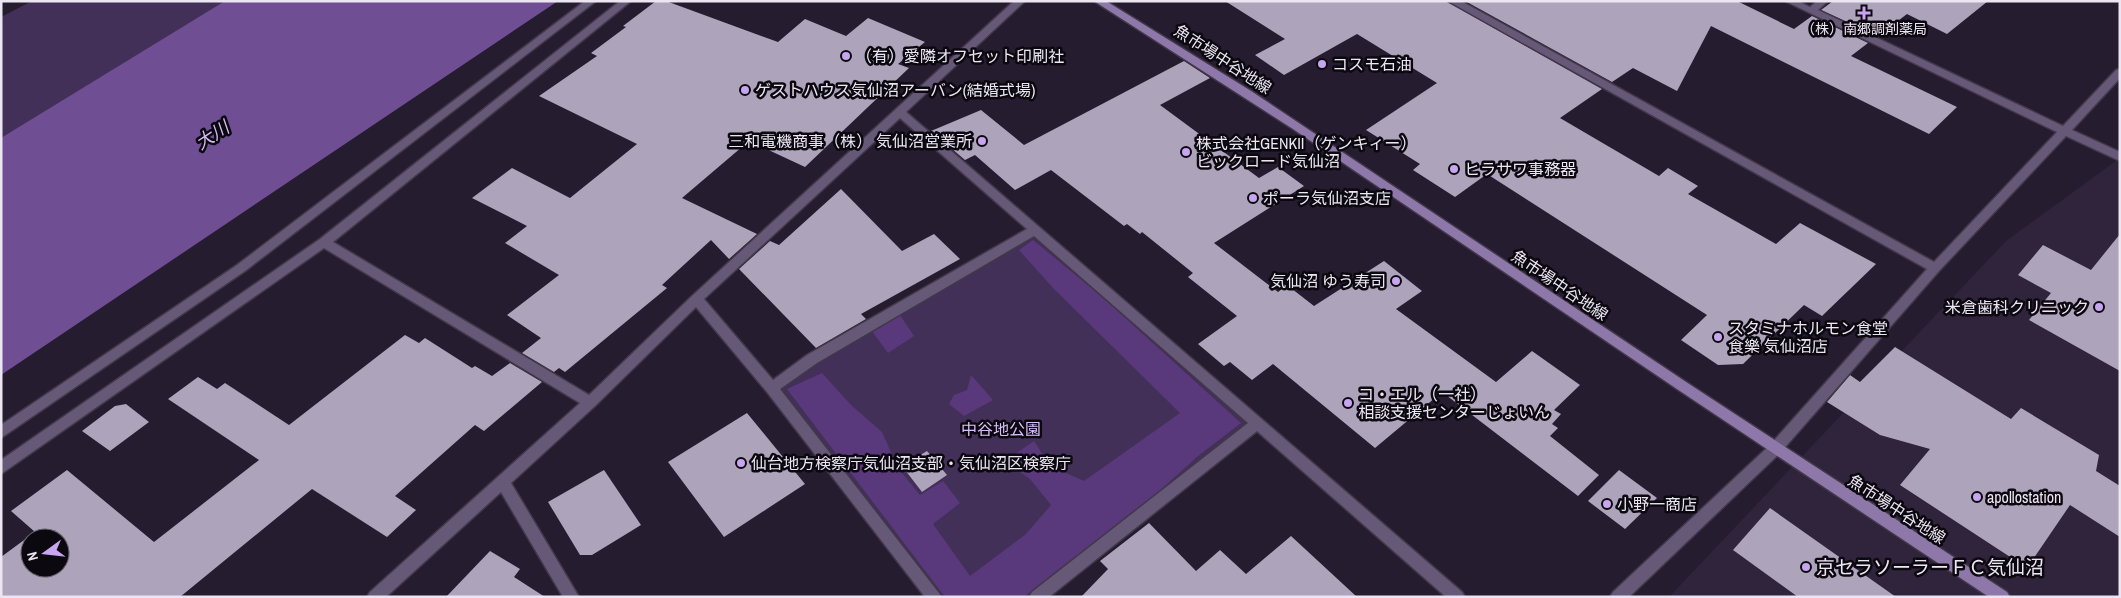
<svg xmlns="http://www.w3.org/2000/svg" width="2121" height="598" font-family="'Archivo Narrow','Noto Sans JP',sans-serif">
<rect width="100%" height="100%" fill="#251c2f"/>
<path fill="#2f243c" d="M2120,158V597H1669L2006,241Z"/>
<path fill="#433058" d="M32,1H231L1,143V17Z
M1035,235L1249,423L1030,597H942L820,439L778,389L864,333Z"/>
<path fill="#59387b" d="M1033,240L1101,296L1241,423L1198,456L1122,525L1058,570L1024,597H945L787,389L822,373L851,405L882,432L898,468L920,495L943,481L960,503L933,524L970,576L1026,534L1051,505L1030,479L1005,461L1034,441L1050,466L1084,481L1180,413L1054,289L1019,250Z
M900,315L914,336L888,353L872,331Z
M971,375L993,400L964,416L949,404L954,395L967,390Z"/>
<path fill="#6f4e93" d="M225,1H558L1,375V138Z"/>
<path fill="#ada3bb" fill-rule="evenodd" d="M656,1H666L778,42L805,19L846,36L868,18L925,42L898,64L909,68L805,167L749,141L682,198L757,234L729,259L711,240L662,285L667,288L565,372L559,368L554,372L522,353L541,338L507,315L559,275L505,243L527,226L472,198L512,168L570,198L637,144L539,96L597,56L591,53L626,27L623,26Z
M1225,1H1446L1602,89L1560,118L1659,176L1668,168L1698,186L1688,194L1776,244L1800,223L1876,264L1822,316L1804,305L1743,364L1718,365L1681,340L1707,315L1487,174L1455,197L1413,170L1420,164L1366,130L1437,83L1357,34L1284,75L1255,55L1285,39Z
M1465,1H1737L1794,29L1812,16L1868,43L1851,56L1957,107L1929,134L1711,26L1677,91L1633,68L1612,82Z
M1833,1H1988L1947,34L1907,14L1878,36L1821,10Z
M1184,61L1210,78L1160,105L1259,178L1278,167L1304,186L1214,243L1278,292L1287,285L1314,306L1384,261L1422,291L1396,309L1496,382L1532,351L1580,385L1554,410L1561,414L1552,424L1558,428L1550,436L1599,475L1578,496L1442,392L1375,448L1273,364L1252,380L1230,362L1224,366L1198,344L1237,316L1188,277L1193,273L1142,232L1140,234L1127,224L1124,226L1051,170L1015,190L975,155L965,160L931,131L981,110L1024,145Z
M841,189L902,251L934,234L960,259L861,314L866,319L816,348L739,269L770,241L779,245Z
M2120,234V371L2029,320L2051,293L2018,275L2043,245L2091,270Z
M405,335L419,343L425,338L472,368L475,366L492,376L510,363L542,382L484,431L475,425L395,496L416,510L387,537L312,489L180,597H1V557L35,532L11,511L67,470L154,542L259,460L168,399L198,377L217,389L225,383L289,425ZM30,538H60V568H30Z
M1895,347L2011,419L2021,408L2099,455L2096,471L2120,486V537L2070,505L2027,568L1900,485L1930,449L1880,435L1827,402L1850,375L1860,382Z
M126,404L149,422L110,451L82,431L115,406Z
M747,413L805,484L724,537L668,462Z
M927,451L947,475L922,492L902,466Z
M604,470L641,525L592,555H580L548,502Z
M1619,470L1657,498L1625,529L1588,501Z
M1770,508L1896,597H1798L1733,550Z
M1149,523L1196,571L1220,550L1246,574L1291,536L1357,597H1081L1108,569L1100,561Z
M490,551L520,569L514,577L545,597H446Z"/>
<g fill="none" stroke-linecap="round" stroke-linejoin="round">
<g stroke="#41384a" stroke-width="3">
<path id="street" d="M585,1H596L245,271L1,438V425L237,265Z
M620,1H631L333,242L589,395L692,296L1014,1H1025L906,112L1462,592L1465,597H1446L1257,431L1049,597H1029L1032,592L1248,423L1034,236L817,363L780,389L942,597H925L767,392L696,307L595,406L511,483L579,597H563L501,492L386,597H367L370,592L580,403L324,248L1,474V460L320,239ZM900,118L1027,229L807,355L773,380L704,299Z
M1448,1H1461L1934,262L2057,132L1785,1H1798L1810,7L1817,1H1828L1818,10L2063,126L2116,70L2120,69V78L2072,130L2120,152V161L2066,136L1939,271L1780,453L1629,597H1610L1613,592L1770,445L1927,269Z"/>
</g>
<g stroke="#41384a" stroke-width="3">
<path id="secondary" d="M1094,1H1106L1251,91L1686,382L2007,592L2010,597H1989L1677,389L1293,129Z"/>
</g>
<use href="#street" fill="#665977" fill-rule="evenodd"/>
<use href="#secondary" fill="#8e78a9" fill-rule="evenodd"/>
</g>
<g fill="#c7a6ef" stroke="#0c0810" stroke-width="2">
<path d="M1861.5 5.5h5v5h5v5h-5v5h-5v-5h-5v-5h5z"/>
<circle cx="846" cy="56" r="5"/>
<circle cx="1322" cy="64" r="5"/>
<circle cx="745" cy="90" r="5"/>
<circle cx="982" cy="141" r="5"/>
<circle cx="1186" cy="152" r="5"/>
<circle cx="1454" cy="169" r="5"/>
<circle cx="1253" cy="198" r="5"/>
<circle cx="1396" cy="281" r="5"/>
<circle cx="2099" cy="307" r="5"/>
<circle cx="1718" cy="337" r="5"/>
<circle cx="1348" cy="403" r="5"/>
<circle cx="741" cy="463" r="5"/>
<circle cx="1977" cy="497" r="5"/>
<circle cx="1607" cy="504" r="5"/>
<circle cx="1806" cy="567" r="5"/>
</g>
<g text-anchor="middle" dominant-baseline="central" stroke-width="5" stroke-linejoin="round" paint-order="stroke">
<g font-size="14" fill="#ece6f3" stroke="#0c0810">
<text x="1864" y="29">（株）南郷調剤薬局</text>
</g>
<g font-size="16" fill="#ece6f3" stroke="#0c0810" text-anchor="start">
<text x="856" y="56">（有）愛隣オフセット印刷社</text>
<text x="1332" y="64">コスモ石油</text>
<text x="755" y="90">ゲストハウス気仙沼アーバン(結婚式場)</text>
<text x="972" y="141" text-anchor="end">三和電機商事（株） 気仙沼営業所</text>
<text x="1196" y="143">株式会社GENKII（ゲンキィー）<tspan x="1196" dy="18">ビックロード気仙沼</tspan></text>
<text x="1464" y="169">ヒラサワ事務器</text>
<text x="1263" y="198">ポーラ気仙沼支店</text>
<text x="1386" y="281" text-anchor="end">気仙沼 ゆう寿司</text>
<text x="2089" y="307" text-anchor="end">米倉歯科クリニック</text>
<text x="1728" y="328">スタミナホルモン食堂<tspan x="1728" dy="18">食樂 気仙沼店</tspan></text>
<text x="1358" y="394">コ・エル（一社）<tspan x="1358" dy="18">相談支援センターじょいん</tspan></text>
<text x="751" y="463">仙台地方検察庁気仙沼支部・気仙沼区検察庁</text>
<text x="1987" y="497">apollostation</text>
<text x="1617" y="504">小野一商店</text>
</g>
<g font-size="16" fill="#ece6f3" stroke="#0c0810">
<text transform="translate(1223 59) rotate(33)">魚市場中谷地線</text>
<text transform="translate(1560 285) rotate(34)">魚市場中谷地線</text>
<text transform="translate(1897 509) rotate(33)">魚市場中谷地線</text>
</g>
<g font-size="16" fill="#dac0fb" stroke="#0c0810">
<text x="1001" y="429">中谷地公園</text>
</g>
<g font-size="18" font-style="italic" fill="#d4baf4" stroke="#0c0810">
<text transform="translate(212 135) rotate(-33)">大川</text>
</g>
<g font-size="19" fill="#ece6f3" stroke="#0c0810" text-anchor="start">
<text x="1816" y="567">京セラソーラーＦＣ気仙沼</text>
</g>
</g>
<rect width="2121" height="598" fill="none" stroke="#ece6f3" stroke-width="5"/>
<g transform="translate(45 553) rotate(255)"><circle r="24" fill="#0c0810" stroke="#66616b"/>
<path d="M0-4L9 19L0 12L-9 19Z" fill="#c7a6ef"/>
<text y="-8" font-size="14" font-weight="bold" text-anchor="middle" fill="#ece6f3">N</text>
</g>
</svg>
